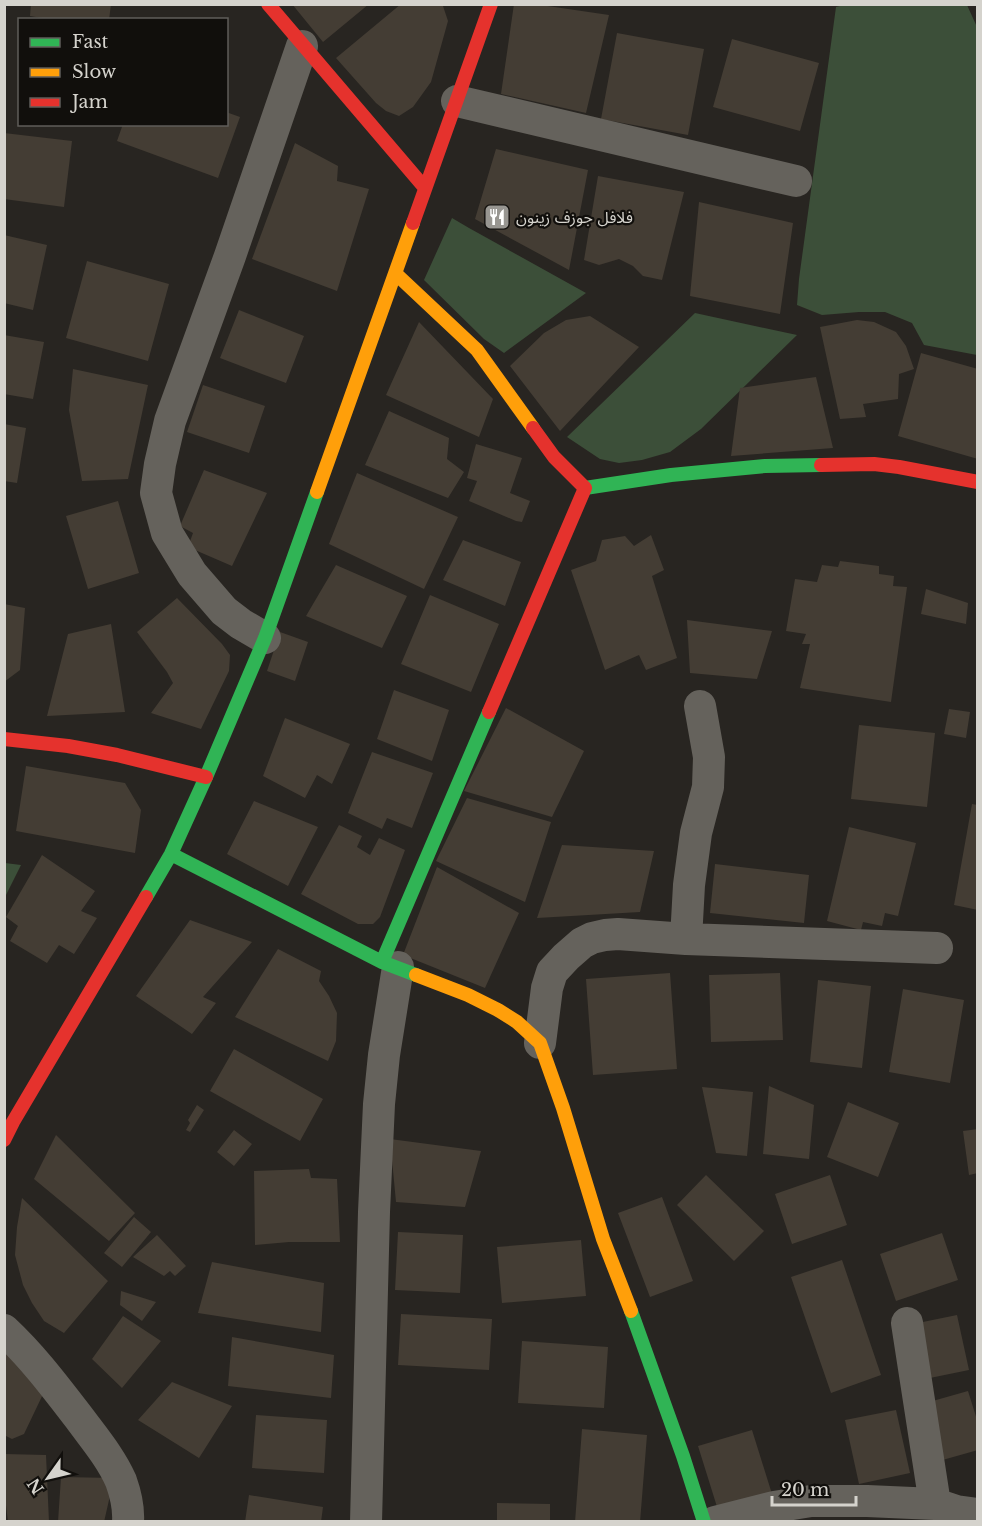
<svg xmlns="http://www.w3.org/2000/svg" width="982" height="1526" font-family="'Libre Baskerville','Noto Sans Arabic',serif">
<rect width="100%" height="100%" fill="#282521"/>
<path fill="#3c4f39" d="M844,5H967L977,27V355L924,345L912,323L885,312H859L822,315L797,305L799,279L836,7Z
M452,218L469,228L586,293L504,353L484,339L424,280Z
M695,313L797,335L701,429L670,452L642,460L619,463L600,459L567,437Z
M5,863L21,865L5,897L4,863Z"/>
<path fill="#443d34" d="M31,4H111L109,20H53L30,16Z
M292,4H369L323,42Z
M401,4H437L443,6L448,21L431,82L413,107L399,116L386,111L376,103L336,58Z
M514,4H534L609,15L586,113L501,94Z
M617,33L704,49L688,135L601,119Z
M732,39L819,63L800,131L713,107Z
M226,112L240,117L218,178L117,141L123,124H226Z
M4,133L72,141L64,207L4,199Z
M295,143L338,166L337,181L369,189L337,291L252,259Z
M496,149L588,170L569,270L475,219Z
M598,176L684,192L662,280L643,276L633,266L619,259L599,265L584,260Z
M699,202L793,223L780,314L690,296Z
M4,235L47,245L33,310L4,303Z
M87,261L169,284L148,361L66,338Z
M239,310L304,336L286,383L220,358Z
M590,316L639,347L560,431L510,366L544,333L566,320Z
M857,320L874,322L896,332L906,346L914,369L899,374L898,399L863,404L866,417L840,419L820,327Z
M419,322L493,399L479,437L386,395Z
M4,335L44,342L33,399L4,394Z
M921,353L978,369V459L898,436Z
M73,369L148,385L128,479L82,481L69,410Z
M816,377L833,448L731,456L740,388Z
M203,385L265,406L249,453L187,432Z
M389,411L449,438L447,459L464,472L448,498L365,465Z
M4,424L26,428L17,483L4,481Z
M476,444L522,458L510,493L530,501L522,522L516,521L469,501L477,481L467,478Z
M204,470L267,493L232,566L188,547L193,533L180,526Z
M357,473L458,517L424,589L329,544Z
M118,501L139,573L88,589L66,516Z
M651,535L664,570L652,576L677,658L646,670L639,655L605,670L571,570L596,561L602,540L625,536L634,546Z
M463,540L521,562L505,606L443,580Z
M840,561L879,566V574L894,576L893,586L907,587L891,702L800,688L810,644H802L806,634L786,631L795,579L817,582L822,565L838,567Z
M336,565L407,596L382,648L306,616Z
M926,589L968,603L966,624L921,614Z
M430,595L499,624L471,692L401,664Z
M177,598L222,644L230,655L229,671L201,729L151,713L173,683L167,672L137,632Z
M4,604L25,608L20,670L4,682Z
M687,620L772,631L757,679L690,673Z
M111,624L125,712L47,716L68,634Z
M280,632L308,642L295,681L267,671Z
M394,690L449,710L432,761L377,739Z
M506,708L584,751L552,817L464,791Z
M949,709L970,712L966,738L944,734Z
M285,718L350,744L332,784L317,775L305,798L263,776Z
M859,725L935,733L927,807L851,799Z
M372,752L433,773L412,828L387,818L382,829L348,813Z
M26,766L125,783L141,810L135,853L16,831Z
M467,798L551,822L525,902L436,861Z
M254,801L318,827L288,886L227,854Z
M972,804L978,805V910L954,905Z
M339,825L362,836L357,847L370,855L379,838L405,850L380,917L373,924H358L301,894Z
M849,827L916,843L898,916L885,913L882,926L863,922L861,930L827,921Z
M562,845L654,851L640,912L537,918Z
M42,855L95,891L81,911L97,918L74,954L59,945L47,963L10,941L18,926L6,917Z
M715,864L809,875L804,923L710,913Z
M437,867L519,913L485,988L403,955Z
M190,920L252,942L203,997L216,1003L192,1034L136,996Z
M278,949L321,971L319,981L329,996L337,1013L336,1041L328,1061L235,1017Z
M670,973L677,1069L593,1075L586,979Z
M780,973L783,1040L711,1042L709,975Z
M818,980L871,986L862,1068L810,1062Z
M903,989L964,1000L950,1083L889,1072Z
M234,1049L323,1099L300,1141L210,1091Z
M769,1086L814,1105L809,1159L763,1154Z
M702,1087L753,1092L747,1156L716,1153Z
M848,1102L899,1123L878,1177L827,1157Z
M197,1105L204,1110L190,1132L186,1130L190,1123L188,1120Z
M978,1129V1173L969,1175L963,1131Z
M234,1130L252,1144L234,1166L217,1152Z
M56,1135L135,1213L109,1241L34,1179Z
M390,1139L481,1151L465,1207L396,1202Z
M309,1169L311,1178L337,1179L340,1242H289L255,1245L254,1171Z
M706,1175L764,1231L734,1261L677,1205Z
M830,1175L847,1225L792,1244L775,1194Z
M662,1197L693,1281L650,1297L618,1213Z
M22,1198L108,1281L64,1333L44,1321L32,1303L23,1285L15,1255L17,1227Z
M134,1217L151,1232L122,1267L104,1253Z
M398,1232L463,1235L460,1293L395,1290Z
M942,1233L958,1280L896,1301L880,1254Z
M157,1235L186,1266L175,1276L170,1271L164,1276L133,1257Z
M581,1240L586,1296L502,1303L497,1247Z
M842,1260L881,1375L831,1393L791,1277Z
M212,1262L324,1283L321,1332L198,1313Z
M121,1291L156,1302L142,1321L120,1305Z
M401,1314L492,1319L489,1370L398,1365Z
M957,1315L969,1370L925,1379L913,1324Z
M123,1316L161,1341L122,1388L92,1359Z
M232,1337L334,1355L331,1398L228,1386Z
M4,1341L45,1390L24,1434L12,1439L4,1435Z
M522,1341L608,1347L604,1408L518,1403Z
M172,1382L232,1406L199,1458L138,1420Z
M968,1391L978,1423V1450L939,1461L922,1404Z
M896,1410L910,1473L859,1484L845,1420Z
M256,1415L327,1420L324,1473L252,1468Z
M582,1429L647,1435L640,1522H575Z
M752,1430L772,1494L718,1510L698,1446Z
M4,1454L46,1455L49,1522H8L4,1489Z
M61,1477L114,1478L104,1522H58Z
M249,1495L323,1507L321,1522H245Z
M497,1503L550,1504V1522H497Z"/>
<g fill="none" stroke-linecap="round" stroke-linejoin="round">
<path stroke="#65625c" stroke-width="32" d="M457,101L796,181
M265,638L241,624L224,611L192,574L167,533L156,493L160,464L170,421L230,256L302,46
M686,939L689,885L696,833L708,787L709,757L700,706
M540,1043L547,988L552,972L566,957L582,943L592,938L605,935L618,934L686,939L937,948
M907,1323L935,1504
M4,1330C33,1357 56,1388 80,1419C94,1438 111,1458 121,1481C126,1495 129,1507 128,1522
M366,1522L374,1212L379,1104L384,1055L398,967
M715,1522L774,1507L811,1501H867L935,1504L956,1511L978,1514"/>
<path stroke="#30b455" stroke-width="14" d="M585,488L671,475L765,466L821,465
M171,854L382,962L416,975
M146,897L171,854L206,777L265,638L317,492
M382,962L489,712
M631,1311L683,1456L704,1522"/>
<path stroke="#ff9f0a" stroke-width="14" d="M395,273L477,350L533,428
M317,492L413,223
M416,975L468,995L498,1010L517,1022L540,1043L563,1108L603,1239L631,1311"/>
<path stroke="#e5322d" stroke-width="14" d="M268,4L425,188
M413,223L491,4
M821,465L874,464L899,467L978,482
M489,712L585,488L554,457L533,428
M4,739L68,746L117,755L206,777
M4,1140L13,1122L146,897"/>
</g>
<defs>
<g id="restaurant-square" transform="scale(1.35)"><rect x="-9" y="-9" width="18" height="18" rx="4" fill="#989691" stroke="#110f0c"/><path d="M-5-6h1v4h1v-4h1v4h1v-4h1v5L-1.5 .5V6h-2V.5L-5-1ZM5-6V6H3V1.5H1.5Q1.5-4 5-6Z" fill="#fff"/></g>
</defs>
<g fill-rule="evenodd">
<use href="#restaurant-square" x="497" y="217"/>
</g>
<g text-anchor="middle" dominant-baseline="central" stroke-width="4.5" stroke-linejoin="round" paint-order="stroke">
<g font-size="16" fill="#d5d3cd" stroke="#110f0c" text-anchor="start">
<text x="516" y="217">فلافل جوزف زينون</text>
</g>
</g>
<rect width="982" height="1526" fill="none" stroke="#d5d3cd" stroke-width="12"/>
<rect x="18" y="18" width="210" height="108" fill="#110f0c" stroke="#5f5d59" stroke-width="1.5"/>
<rect x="30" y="38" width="30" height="9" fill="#30b455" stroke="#5f5d59" stroke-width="1.5"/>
<text x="72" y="48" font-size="18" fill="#d5d3cd">Fast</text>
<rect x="30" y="68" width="30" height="9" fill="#ff9f0a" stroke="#5f5d59" stroke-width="1.5"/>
<text x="72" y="78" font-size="18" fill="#d5d3cd">Slow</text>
<rect x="30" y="98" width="30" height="9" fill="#e5322d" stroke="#5f5d59" stroke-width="1.5"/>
<text x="72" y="108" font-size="18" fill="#d5d3cd">Jam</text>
<g transform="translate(48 1478) rotate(236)" stroke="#110f0c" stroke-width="4.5" paint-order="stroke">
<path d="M0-4.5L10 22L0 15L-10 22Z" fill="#d5d3cd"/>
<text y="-9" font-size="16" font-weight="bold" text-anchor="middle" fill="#d5d3cd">N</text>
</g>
<path d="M772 1496v9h84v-9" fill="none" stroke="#d5d3cd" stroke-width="3"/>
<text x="781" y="1496" font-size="18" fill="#d5d3cd" stroke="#110f0c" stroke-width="4.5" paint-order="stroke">20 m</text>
</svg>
